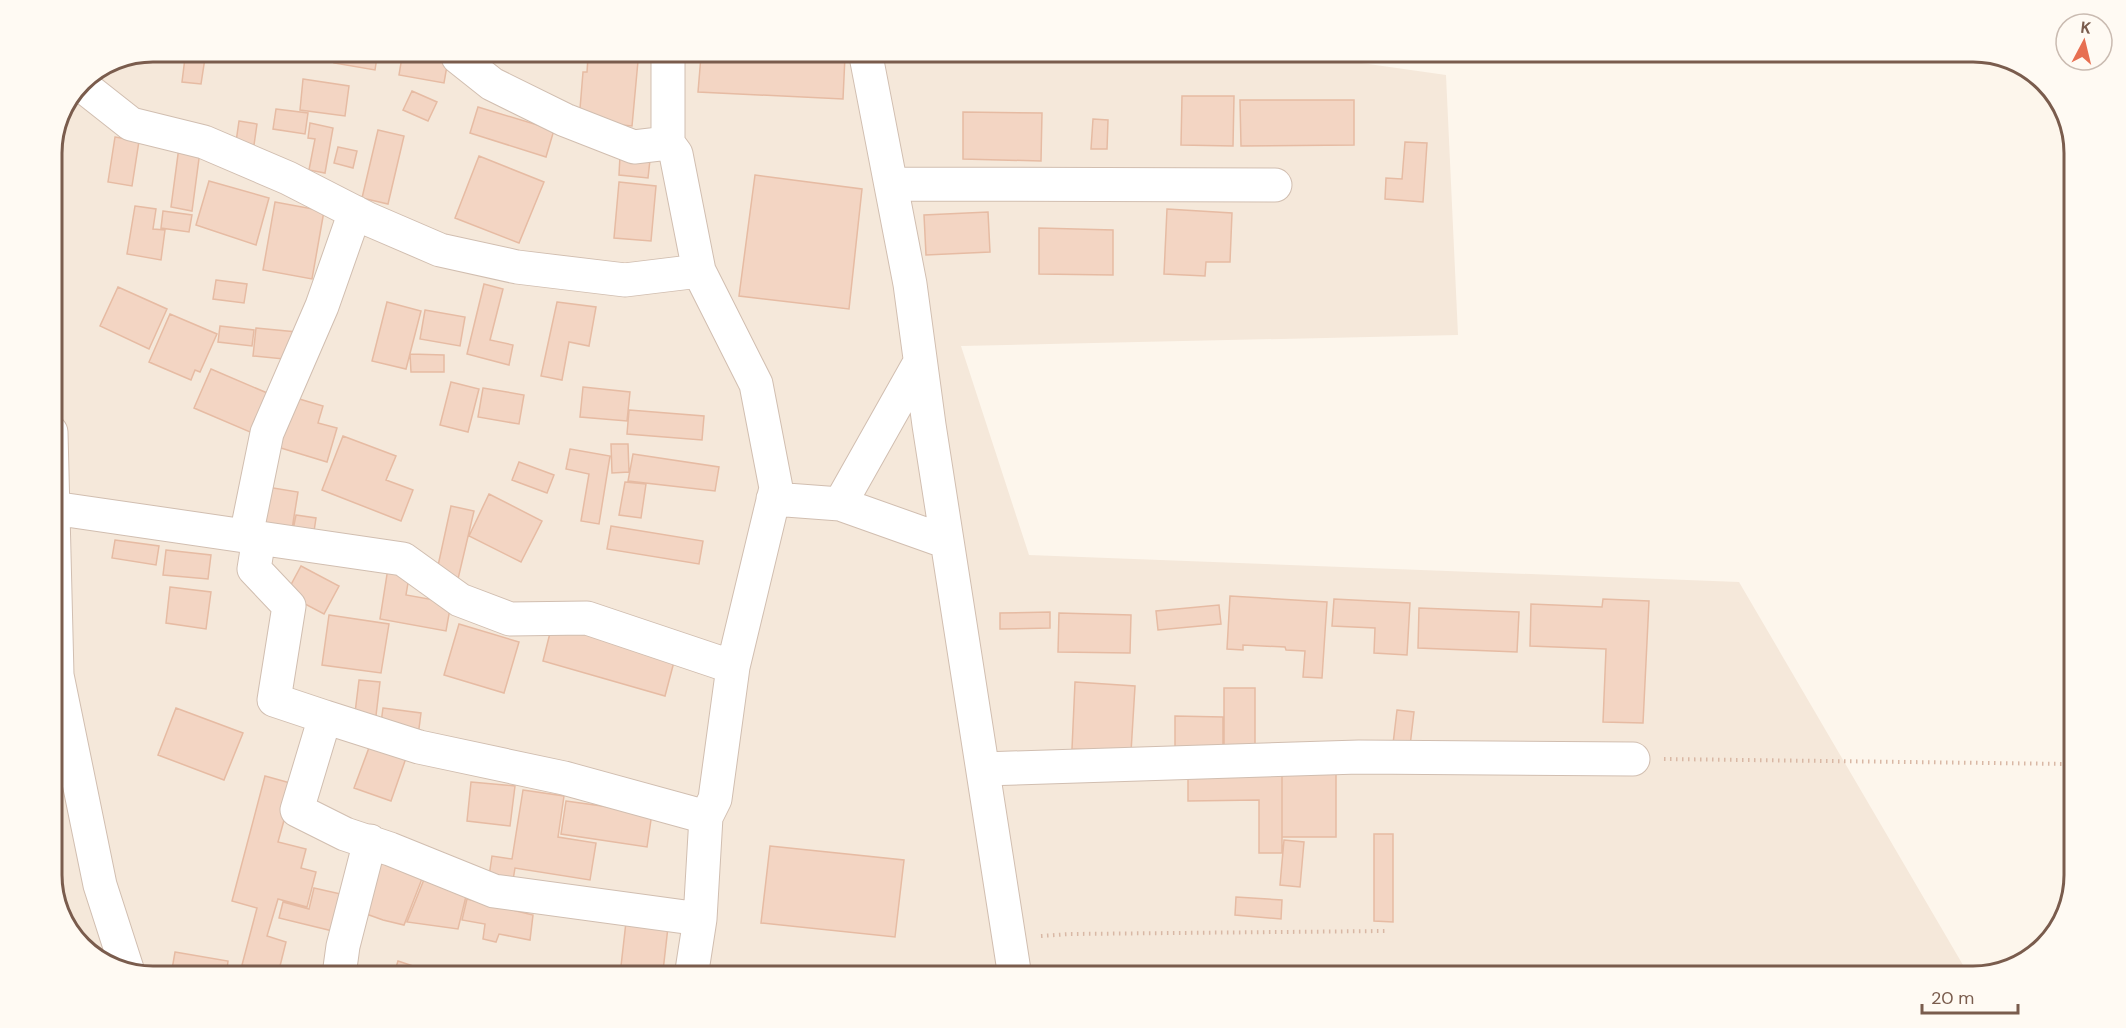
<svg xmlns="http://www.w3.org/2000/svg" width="2126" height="1028" font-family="'DM Sans',sans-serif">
<rect width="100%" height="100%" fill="#fdf6ec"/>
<path fill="#f5e8da" d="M1298,54L1446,75L1458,335L961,346L1029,555L1739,582L1970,977H152L113,969L68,932L51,883V146L81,80L114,59Z"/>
<path fill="#f3d5c3" stroke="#e6bba3" stroke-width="1.5" d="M1022,55H1089V58L1022,57Z
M701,56H845L843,99L698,92Z
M377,57L375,70L334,63L335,58Z
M402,57H432L448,60L444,83L399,75Z
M588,57L638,61L632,126L579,121L583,72H587Z
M185,58H205L201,84L182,82Z
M303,79L349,86L345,116L300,110Z
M412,91L437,102L428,121L403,110Z
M1182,96H1234L1233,146L1181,145Z
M1240,100H1354V145L1241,146Z
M478,107L554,130L546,157L470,133Z
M276,109L308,113L305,134L273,129Z
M963,112L1042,113L1041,161L963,159Z
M1093,119L1108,120L1107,149H1091Z
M239,121L257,124L254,145L236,142Z
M310,123L333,128L325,173L309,170L315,139L308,138Z
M378,130L404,136L388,204L362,198Z
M115,137L139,141L132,186L108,182Z
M1405,142L1427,143L1423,202L1385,199L1386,178L1402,179Z
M179,147L200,151L192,211L171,207Z
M338,147L357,151L353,168L334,163Z
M479,156L544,182L519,243L455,218Z
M620,156L650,160L648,178L619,175Z
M755,175L862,189L849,309L739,296Z
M209,181L269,198L256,245L196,225Z
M619,182L656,186L651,241L614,238Z
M275,202L324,211L312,279L263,270Z
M135,206L156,209L153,229L165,230L161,260L127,254Z
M1167,209L1232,213L1230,262H1206L1205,276L1164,274Z
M163,211L192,215L189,232L161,228Z
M988,212L990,252L926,255L924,215Z
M1039,228L1113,230V275L1039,274Z
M216,280L247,284L244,303L213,299Z
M484,284L503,289L490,340L513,345L509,365L467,354Z
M118,287L167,309L149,349L100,326Z
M387,302L421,311L406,369L372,361Z
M557,302L596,307L589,346L569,342L562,380L541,376Z
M425,310L465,317L460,346L420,339Z
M170,314L217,334L200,372L195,370L191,380L149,362Z
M220,326L254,330L252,346L218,342Z
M256,328L297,332L294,360L253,356Z
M410,354L444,355V372H411Z
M211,369L279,398L262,437L194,408Z
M451,382L479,389L468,432L440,425Z
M583,387L630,392L627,421L580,417Z
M483,388L524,395L519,424L478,417Z
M286,395L323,406L318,423L337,428L327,462L271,445Z
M629,410L704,416L702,440L627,434Z
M343,436L396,456L386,480L413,490L401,521L322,490Z
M611,444H628L629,472L612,473Z
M570,449L610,456L599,524L581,521L589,474L566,469Z
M633,454L719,467L715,491L628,481Z
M519,462L554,475L547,493L512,480Z
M625,482L646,484L641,518L619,515Z
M261,486L298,492L292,529L255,524Z
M489,494L542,521L521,562L469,536Z
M451,506L474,511L458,579L436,575Z
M296,515L316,518L313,538L292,535Z
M611,526L703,541L699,564L607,549Z
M115,540L159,546L156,565L112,558Z
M166,550L211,555L208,579L163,575Z
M301,566L339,586L324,614L286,594Z
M388,568L410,571L406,595L451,603L446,631L380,619Z
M170,587L211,592L206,629L166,623Z
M1230,596L1327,602L1322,678L1303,677L1305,651L1286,650L1285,647L1243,645V650L1227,649Z
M1334,599L1410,603L1407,655L1374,653L1375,628L1332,626Z
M1603,599L1649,601L1643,723L1603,722L1606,649L1530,646L1531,604L1602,607Z
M1219,605L1221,624L1158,630L1156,611Z
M1419,608L1519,612L1517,652L1418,648Z
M1050,612V628L1000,629V613Z
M1059,613L1131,615L1130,653L1058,652Z
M329,615L389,624L381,673L322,665Z
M459,624L519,642L504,693L444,675Z
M552,625L675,658L665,696L543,661Z
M359,680L380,682L375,724L354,721Z
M1075,682L1135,686L1131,752L1072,749Z
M1224,688H1255V747H1224Z
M176,708L243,733L224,780L158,755Z
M383,708L421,713L418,736L380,730Z
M1397,710L1414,712L1410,746L1393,744Z
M1175,716L1223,717V749L1175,748Z
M370,745L406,758L391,801L354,788Z
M1336,772V837H1282V773Z
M1282,773V853H1259V800L1188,801V774Z
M265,776L294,784L278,842L306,849L301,868L316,872L307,907L278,899L267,936L286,942L278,974L242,965L257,908L232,901Z
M471,782L515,786L510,826L467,821Z
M523,790L564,796L558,837L596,843L590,880L515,868L512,886L488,883L492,856L512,859Z
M566,801L652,813L647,847L561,834Z
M1374,834H1393V922L1374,921Z
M1284,840L1304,842L1300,887L1280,885Z
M770,846L904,860L895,937L761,923Z
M380,851L425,871L404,925L383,920L358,911Z
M427,872L468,888L458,929L407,922Z
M314,888L354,897L345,934L279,918L283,902L309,909Z
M1236,897L1282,900L1281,919L1235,915Z
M467,899L533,915L530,940L499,934L496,942L483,939L485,924L462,920Z
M626,922L668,927L663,971L621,966Z
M175,952L228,961L226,977H185L171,975Z
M398,961L416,967L412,977H393Z
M587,966L620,971L619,977H586Z
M484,973L516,977H484Z"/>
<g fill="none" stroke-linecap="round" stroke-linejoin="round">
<g stroke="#d1beb0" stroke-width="35">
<path id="minor" d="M668,56V143L676,154L699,271L756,384L776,488L733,667L715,799L706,817L700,919L691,977
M866,56L910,284L929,425L1015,977
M458,57L492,84L565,120L634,147L668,143
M79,83L131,124L204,142L288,178L368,219L440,250L517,267L625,280L699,271
M891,184L1275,185
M51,432L57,675L100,885L128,972
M773,499L840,504L920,362
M840,504L947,542
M53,508L403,559L460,600L510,619L587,618L733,667
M246,536L267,433L322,306L355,212
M259,538L254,569L289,606L274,700L325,717
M983,769L1359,757L1633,759
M700,919L494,891L390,849L345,834L297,810L325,717L419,747L564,778L706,817
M340,977L339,975L343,946L370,841"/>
</g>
<path stroke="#d9b8a5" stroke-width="4" stroke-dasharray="1.5 4.5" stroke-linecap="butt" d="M1664,759L2069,764
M1041,936L1070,934L1385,931"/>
<use href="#minor" stroke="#fff" stroke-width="33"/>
</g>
<path d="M0 0H2126V1028H0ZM153 62H1973A91 91 0 0 1 2064 153V875A91 91 0 0 1 1973 966H153A91 91 0 0 1 62 875V153A91 91 0 0 1 153 62Z" fill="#fffaf3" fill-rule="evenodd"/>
<path fill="none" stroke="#7a5c4d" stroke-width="3" d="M153 62H1973A91 91 0 0 1 2064 153V875A91 91 0 0 1 1973 966H153A91 91 0 0 1 62 875V153A91 91 0 0 1 153 62Z"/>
<g transform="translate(2084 42) rotate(7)"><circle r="28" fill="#fffaf3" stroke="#cabbb1" stroke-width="1.5"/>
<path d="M0-4.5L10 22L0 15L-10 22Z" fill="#e76f51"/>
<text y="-9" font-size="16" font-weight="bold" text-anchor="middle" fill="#7a5c4d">K</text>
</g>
<path d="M1922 1004v9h96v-9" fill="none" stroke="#7a5c4d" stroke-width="3"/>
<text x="1931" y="1004" font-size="18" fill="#7a5c4d" stroke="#fffaf3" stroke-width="4.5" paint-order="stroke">20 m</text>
</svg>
